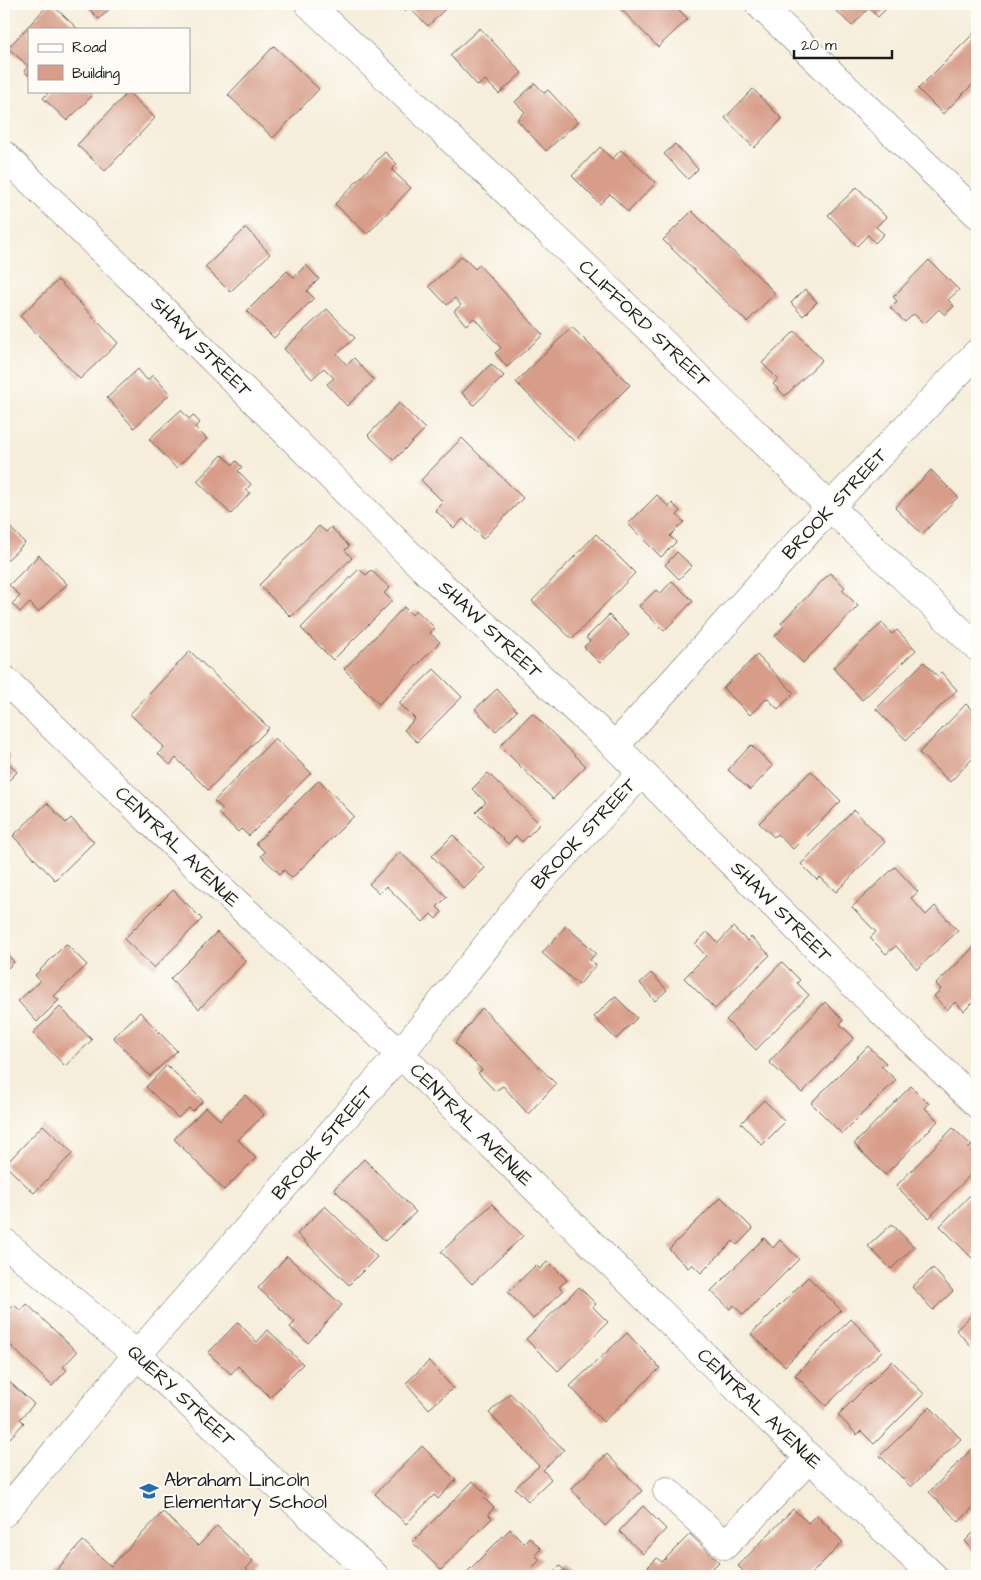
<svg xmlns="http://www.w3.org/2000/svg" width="981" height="1580" font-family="'Architects Daughter',sans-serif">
<rect width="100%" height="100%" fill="#fdfcf7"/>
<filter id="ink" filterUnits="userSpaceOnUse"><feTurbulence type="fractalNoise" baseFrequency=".02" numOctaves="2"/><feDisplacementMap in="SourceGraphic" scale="10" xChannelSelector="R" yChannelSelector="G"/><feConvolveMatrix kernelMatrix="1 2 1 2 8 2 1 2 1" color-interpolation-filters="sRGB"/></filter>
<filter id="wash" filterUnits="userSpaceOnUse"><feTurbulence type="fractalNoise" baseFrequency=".0096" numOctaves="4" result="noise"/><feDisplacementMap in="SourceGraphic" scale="20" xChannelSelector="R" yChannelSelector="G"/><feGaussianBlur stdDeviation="1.12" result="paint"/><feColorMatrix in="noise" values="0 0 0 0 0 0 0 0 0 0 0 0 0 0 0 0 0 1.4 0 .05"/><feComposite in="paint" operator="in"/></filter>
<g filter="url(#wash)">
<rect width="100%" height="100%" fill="#f6edda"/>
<g id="blocks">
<path fill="#d89d89" d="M49,4H51L78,29H29V76L24,71L28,66L8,48Z
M84,4H115L99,19Z
M397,4H446L448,6L428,26L408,7L405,11Z
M616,4H673L688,19L658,47Z
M829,4H891L878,17L869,8L852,26Z
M480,28L522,73L499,94L485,80L478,86L450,55Z
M977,30V80L943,114L918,89Z
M274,46L319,89L273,138L228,95Z
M535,83L544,93L548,90L578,122L546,151L517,120L525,112L515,102Z
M753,89L782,119L754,148L725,118Z
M50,91H87L92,96L67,121L43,98Z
M128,92L155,118L105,171L77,145Z
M675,144L698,169L688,179L664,154Z
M600,147L612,159L621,150L656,183L628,212L610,194L600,204L572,176Z
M385,152L397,164L392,170L411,188L367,234L335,204Z
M857,187L886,217L876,227L884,234L875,243L868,235L857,246L828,215Z
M692,211L775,293L747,322L663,240Z
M246,228L270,254L230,292L205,267Z
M462,256L475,269L479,265L543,335L507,367L495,353L501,348L474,318L466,325L454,311L461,305L455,298L447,305L429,286Z
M929,260L959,290L948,300L954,306L945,315L939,309L924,324L914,314L905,322L890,308L897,301L893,297Z
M306,265L319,279L307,291L314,298L274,338L247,311L287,271L294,277Z
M58,280L118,343L80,379L20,316Z
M805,289L817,302L803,316L791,303Z
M327,309L355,338L337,354L347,365L354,358L374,380L347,406L327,384L334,378L324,368L312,379L284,349Z
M572,327L630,385L574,441L516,382Z
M795,331L822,360L785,396L773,384L778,379L762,363Z
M491,364L504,376L474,405L462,393Z
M138,369L147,380L153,375L170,394L134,428L107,398Z
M399,403L425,429L394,460L368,435Z
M181,410L189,419L193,415L200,423L195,427L207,439L176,468L149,439Z
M462,438L523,498L483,539L463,519L454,528L435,510L443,502L421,480Z
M222,455L233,465L236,461L242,467L238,471L251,484L246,490L250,493L231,514L197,481Z
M931,470L958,497L922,534L895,508Z
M657,495L669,507L672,503L680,511L677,515L684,522L670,536L676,542L661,557L628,524Z
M4,521L25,543L4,563Z
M319,526L326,532L331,527L349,546L345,550L352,558L291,617L259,585Z
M596,534L635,573L572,639L532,601Z
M677,552L692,566L679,579L665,565Z
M39,555L67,584L38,612L30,603L20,612L12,604L20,596L9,585Z
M359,569L366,575L371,570L390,588L384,593L392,601L333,660L301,628Z
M830,573L845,587L842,590L858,606L803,663L775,636L784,626L781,623Z
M672,581L693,601L664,631L639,606L656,590L660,594Z
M404,607L412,615L416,610L435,628L430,633L440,642L379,704L344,669Z
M609,615L629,635L600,663L584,647L590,641L586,638Z
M882,623L892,634L897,630L916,650L862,700L833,668Z
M190,651L269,728L208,790L176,758L170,765L158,754L164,747L130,714Z
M757,655L794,693L778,709L767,698L750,715L723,688Z
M924,662L937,676L941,672L957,690L906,740L876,709Z
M434,669L462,697L417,742L404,730L415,719L399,703Z
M497,689L517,711L496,731L475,709Z
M966,704L977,715V754L950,782L919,753Z
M532,713L586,766L553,799L500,746Z
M275,738L311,773L249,836L241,829L238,832L218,813L223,809L214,801Z
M751,745L773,766L750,790L728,770Z
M4,750L11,757L7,761L17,772L4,785Z
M811,771L841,801L793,849L777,834L774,837L759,823Z
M488,773L540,824L522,842L516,836L508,844L476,812L486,802L472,789Z
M319,780L354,816L292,878L284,870L280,874L261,856L265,852L256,843Z
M47,803L66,823L71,818L94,842L55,880L13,836Z
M854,810L885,842L836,892L820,877L817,880L801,864Z
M453,835L485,868L464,889L432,856Z
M400,852L447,897L437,907L442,912L436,919L431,914L423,922L386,886L379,893L369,884Z
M895,867L918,892L911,898L926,915L935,906L958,931L917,969L896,946L886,954L870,938L876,932L852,907Z
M173,890L202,919L154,968L124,939Z
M566,926L596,953L590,960L596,965L579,985L542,953Z
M733,927L747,941L751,937L770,955L715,1009L684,978L706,956L695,944L707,932L718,943Z
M217,932L246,961L199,1009L170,979Z
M66,944L87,965L54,996L59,1000L37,1022L18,1001L40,981L35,975Z
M977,944V998L964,1011L955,1002L947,1010L934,996L941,989L936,984Z
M4,951L14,962L4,972Z
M782,962L800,980L797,983L809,995L756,1050L726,1020Z
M651,973L667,990L655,1001L640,983Z
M615,996L637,1018L616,1039L594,1017Z
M825,1002L843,1020L840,1024L854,1038L802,1093L769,1062Z
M60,1007L92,1040L65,1066L33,1033Z
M482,1008L556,1084L528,1114L503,1086L495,1091L478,1073L482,1070L455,1043Z
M140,1012L177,1051L150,1076L113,1037Z
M868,1046L886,1063L881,1066L896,1080L842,1134L811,1103Z
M167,1065L203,1101L193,1111L189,1108L178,1118L146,1087Z
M911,1086L929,1104L925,1108L938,1121L885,1175L854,1144Z
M245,1095L264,1115L238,1140L256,1158L224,1190L174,1139L206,1107L220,1120Z
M764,1100L785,1122L762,1145L741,1123Z
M43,1125L73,1153L34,1193L5,1165Z
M953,1128L972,1146L968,1149L977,1158V1168L929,1218L896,1186Z
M364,1159L416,1212L385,1241L334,1189Z
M977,1188V1252L972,1258L940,1226Z
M721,1197L753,1229L737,1245L733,1241L701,1273L692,1264L688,1268L669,1249Z
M492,1204L523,1236L472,1284L441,1252Z
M325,1206L377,1257L349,1285L297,1234Z
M892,1224L914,1247L891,1269L868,1246Z
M764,1238L773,1248L780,1240L799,1259L743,1315L734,1305L730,1309L711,1291Z
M287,1256L342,1305L308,1343L290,1327L295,1322L258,1288Z
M548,1261L567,1280L559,1287L563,1291L533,1319L508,1292L536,1265L540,1269Z
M933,1268L953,1291L933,1310L912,1287Z
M808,1277L841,1310L785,1366L751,1334Z
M579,1287L596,1304L593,1307L608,1322L558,1371L526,1339Z
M27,1304L77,1352L63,1367L67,1370L52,1386L4,1339V1330L8,1326L4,1322V1316L14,1305L21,1311Z
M977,1310V1350L976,1351L956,1330Z
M851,1319L882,1351L826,1406L795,1375Z
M238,1322L257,1342L268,1330L303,1364L270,1397L238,1366L231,1374L208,1353Z
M627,1333L660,1368L603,1422L570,1386Z
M429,1361L453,1388L429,1409L406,1383Z
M892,1361L924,1394L874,1444L861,1431L857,1435L838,1415Z
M4,1377L34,1404L20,1419L24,1423L8,1440L4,1436Z
M510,1393L564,1450L543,1470L551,1479L528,1501L515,1488L539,1466L489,1413Z
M930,1407L961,1439L911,1487L880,1456Z
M422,1446L456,1480L438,1499L434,1495L406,1524L375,1494Z
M972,1449L977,1454V1503L959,1522L929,1492Z
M607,1454L642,1491L605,1526L571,1489Z
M473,1481L487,1495L484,1498L494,1508L488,1514L492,1518L441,1570L412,1542Z
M643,1506L666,1529L643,1554L619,1531Z
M793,1509L808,1523L816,1515L843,1542L809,1576H748L738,1566Z
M163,1512L198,1546L217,1526L253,1561L246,1569L253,1576H51L83,1541L111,1566Z
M510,1529L524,1543L529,1537L541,1549L535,1555L540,1560L524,1576H463Z
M977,1529V1554L965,1541Z
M690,1534L719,1562L705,1576H658L648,1567L657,1558L662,1562Z
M560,1566L571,1576H550Z"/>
</g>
</g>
<g filter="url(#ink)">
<use href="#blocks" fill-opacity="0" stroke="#68655e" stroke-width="1"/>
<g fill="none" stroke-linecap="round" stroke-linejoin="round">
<g stroke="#68655e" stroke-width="29">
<path id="minor" d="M309,4L585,266L830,507L977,647
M759,4L977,214
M4,155L138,285L423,568L615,746L849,980L977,1104
M4,679L190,860L400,1054L747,1398L933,1576
M615,746L830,507L977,353
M4,1242L137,1355L375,1576
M667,1491L725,1545L810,1458
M4,1513L137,1355L400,1054L533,888L642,773"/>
</g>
<use href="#minor" stroke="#fff" stroke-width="28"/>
</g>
</g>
<defs>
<g id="school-bare" transform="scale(1.5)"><path d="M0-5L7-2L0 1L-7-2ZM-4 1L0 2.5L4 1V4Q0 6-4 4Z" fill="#1f6fb2" stroke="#fdfcf7" stroke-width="2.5" paint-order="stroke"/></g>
</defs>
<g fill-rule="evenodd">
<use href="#school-bare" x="149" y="1491"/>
</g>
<g text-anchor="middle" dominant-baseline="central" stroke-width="4" stroke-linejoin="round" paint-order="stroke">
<g font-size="19" fill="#1c1c1c" stroke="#fdfcf7">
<text transform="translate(644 324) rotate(44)">CLIFFORD STREET</text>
<text transform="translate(201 347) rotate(45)">SHAW STREET</text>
<text transform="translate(835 504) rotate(-47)">BROOK STREET</text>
<text transform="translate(490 630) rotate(43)">SHAW STREET</text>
<text transform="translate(584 834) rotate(-47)">BROOK STREET</text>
<text transform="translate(177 847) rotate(44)">CENTRAL AVENUE</text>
<text transform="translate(781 912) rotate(45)">SHAW STREET</text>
<text transform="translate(471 1125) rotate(45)">CENTRAL AVENUE</text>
<text transform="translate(323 1143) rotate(-49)">BROOK STREET</text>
<text transform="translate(181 1396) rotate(43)">QUERY STREET</text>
<text transform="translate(759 1409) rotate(44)">CENTRAL AVENUE</text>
</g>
<g font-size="19" fill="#1c1c1c" stroke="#fdfcf7" text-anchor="start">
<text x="164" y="1480">Abraham Lincoln<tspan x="164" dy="22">Elementary School</tspan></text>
</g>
</g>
<rect width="981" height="1580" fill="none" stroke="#fdfcf7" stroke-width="20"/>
<rect x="28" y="28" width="162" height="65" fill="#fdfcf7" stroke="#a3a29f"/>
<rect x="38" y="44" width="25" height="8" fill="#ffffff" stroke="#a3a29f"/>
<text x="72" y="52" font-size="15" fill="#1c1c1c">Road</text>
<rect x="38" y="65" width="25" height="15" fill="#d89d89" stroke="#a3a29f"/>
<text x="72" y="78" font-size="15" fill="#1c1c1c">Building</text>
<path d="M794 50v8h98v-8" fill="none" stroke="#1c1c1c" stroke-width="2.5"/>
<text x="801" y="50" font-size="15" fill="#1c1c1c" stroke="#fdfcf7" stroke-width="4" paint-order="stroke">20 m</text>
</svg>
